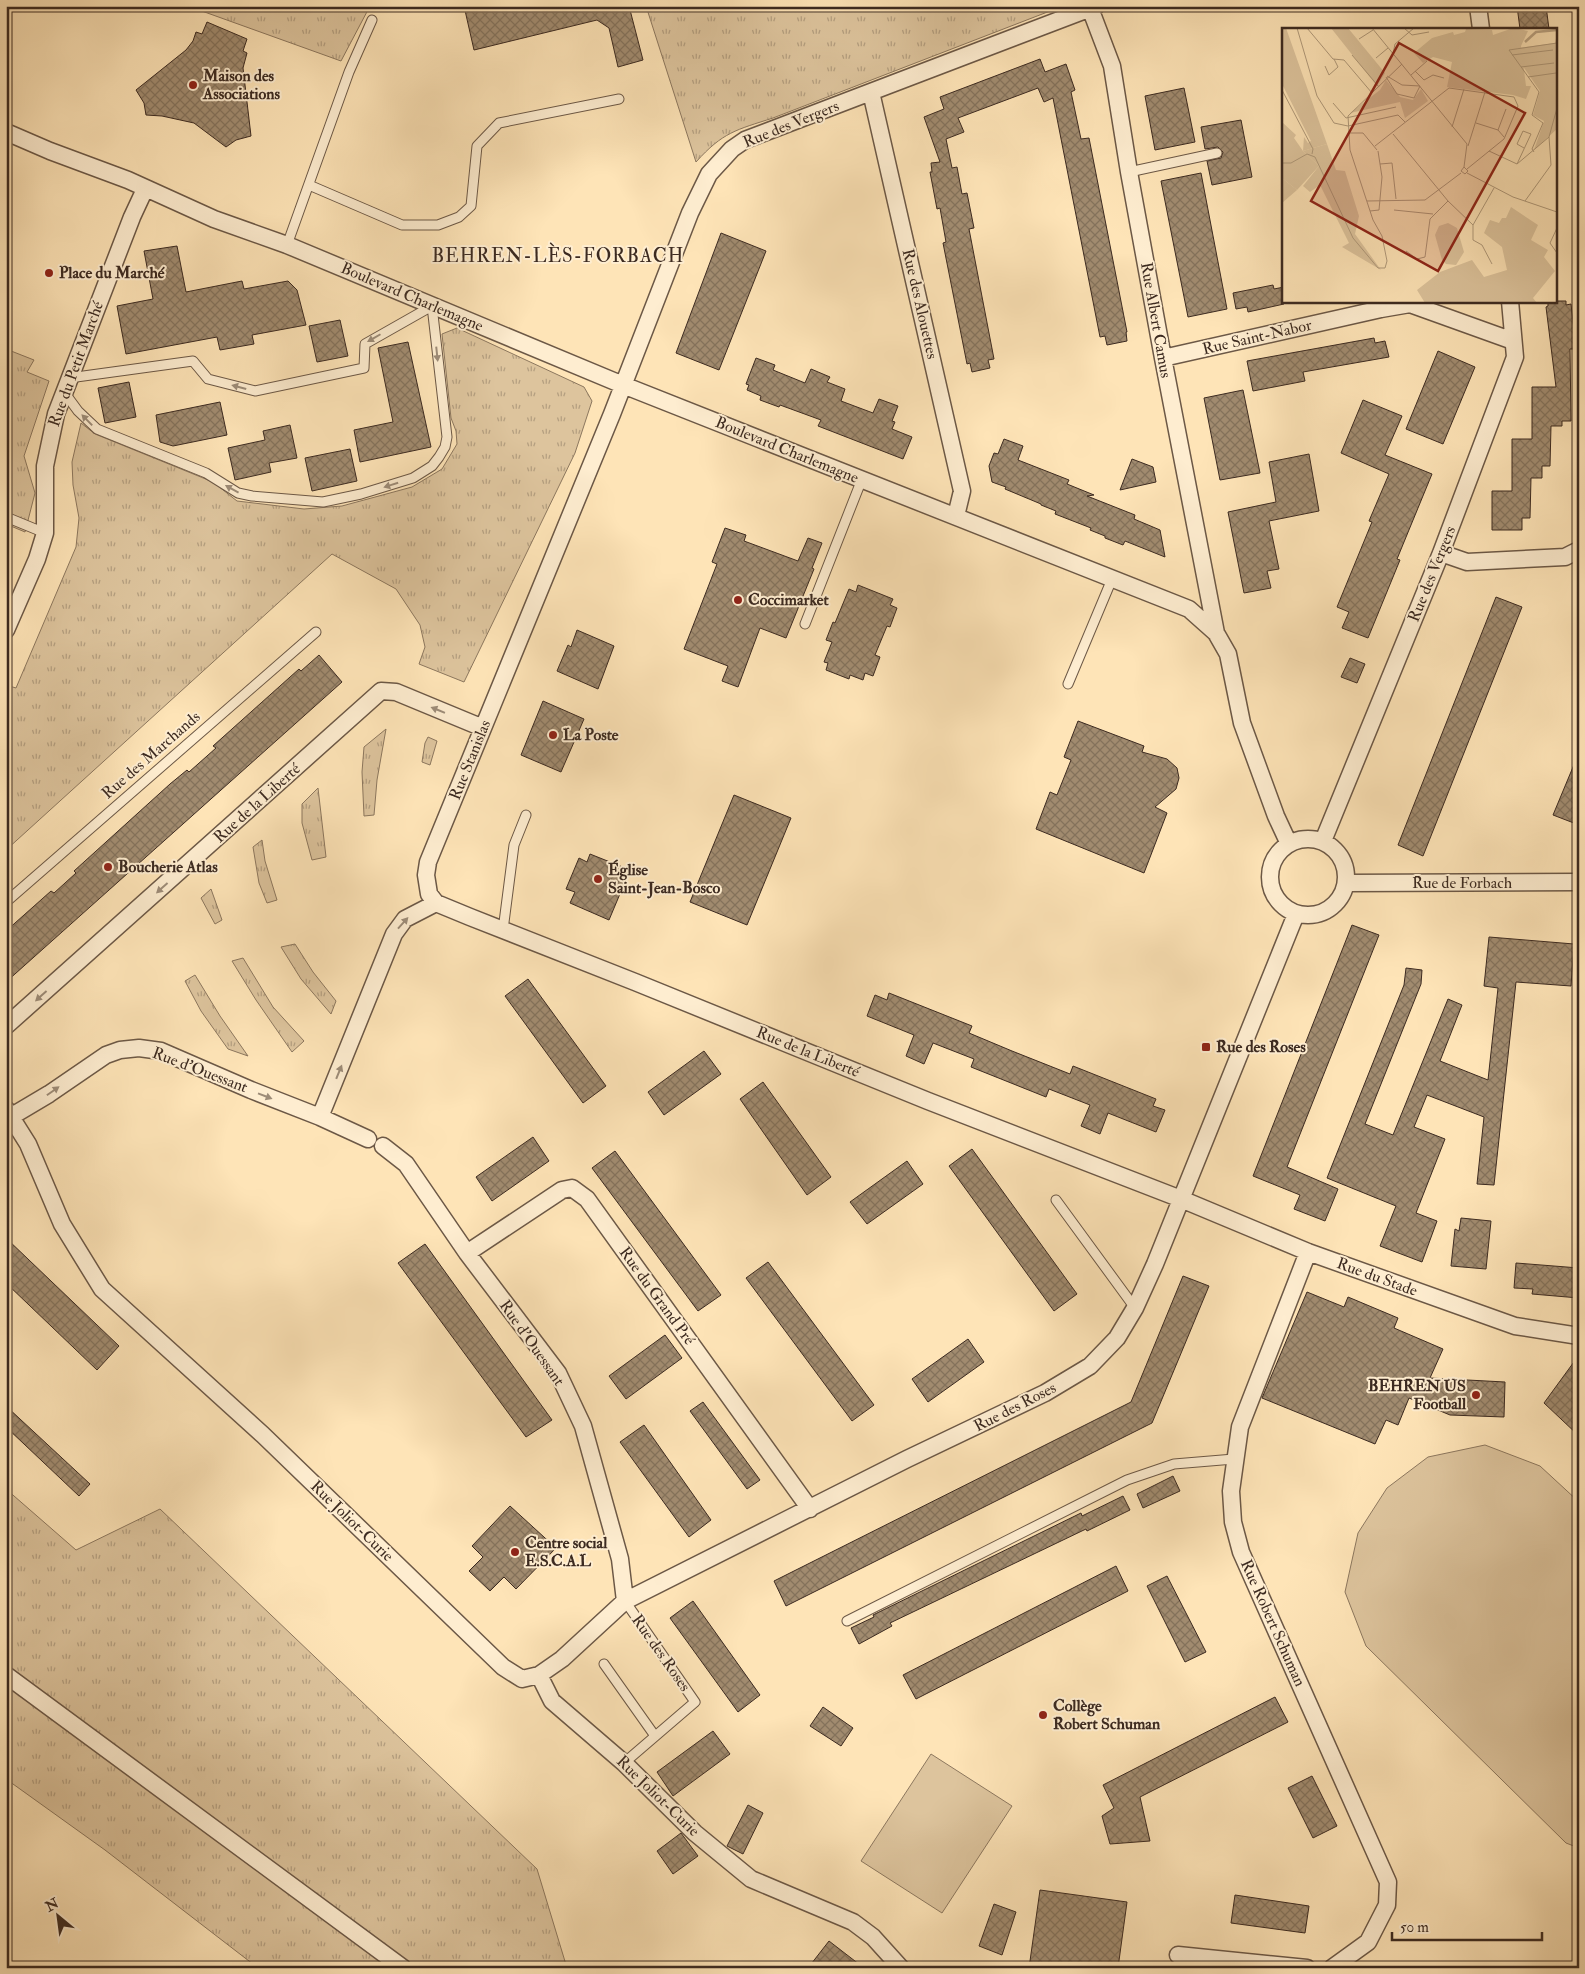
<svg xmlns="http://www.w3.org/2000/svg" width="1585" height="1974" font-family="'IM FELL Double Pica',serif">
<defs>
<pattern id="grass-tufts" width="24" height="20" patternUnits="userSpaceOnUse" patternTransform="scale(1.25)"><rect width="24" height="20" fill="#ddc49d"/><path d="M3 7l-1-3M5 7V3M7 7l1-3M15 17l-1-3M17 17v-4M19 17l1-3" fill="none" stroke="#b49f80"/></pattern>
<pattern id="building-cross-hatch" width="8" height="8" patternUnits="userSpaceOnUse" patternTransform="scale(1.25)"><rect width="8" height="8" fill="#a18b6f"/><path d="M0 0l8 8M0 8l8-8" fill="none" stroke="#84725b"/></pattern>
</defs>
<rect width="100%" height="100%" fill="#fee4b7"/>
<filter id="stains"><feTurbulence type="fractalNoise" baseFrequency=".004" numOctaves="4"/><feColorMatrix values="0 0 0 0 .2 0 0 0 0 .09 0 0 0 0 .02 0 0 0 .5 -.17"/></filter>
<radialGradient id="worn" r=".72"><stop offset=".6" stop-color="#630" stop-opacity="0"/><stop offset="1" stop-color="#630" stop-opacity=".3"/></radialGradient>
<path fill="url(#grass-tufts)" stroke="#8c775e" d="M197,6H370L341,61L199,10Z
M646,6H1063L773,118C736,130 723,132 696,162Z
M457,328L584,387L592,401L575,453L464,682L419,664L425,647L420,625L396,589L332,554L6,850V685L16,688L76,547L79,518L73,485L72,462L81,423L95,434L213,482L237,501L304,509L342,506L412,487L442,469L457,444L456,431L451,418L442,334Z
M6,349L34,360L27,372L49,381L24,456L35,493L25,532L6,524Z
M386,729L377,780L374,815L364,816L362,772L364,747Z
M428,737L437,741L430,765L422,762L425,743Z
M318,788L326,857L312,860L302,823V804Z
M262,840L265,861L277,900L267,903L259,883L253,847Z
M211,889L222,920L215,924L201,898Z
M295,944L313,972L336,1001L331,1014L301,979L281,947Z
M243,958L273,1007L304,1041L292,1052L256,1000L232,961Z
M195,975L220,1016L248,1056L228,1049L201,1011L185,981Z
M6,1489L76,1550L160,1509L537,1869L567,1968H258L105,1850L6,1779Z"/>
<path fill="#ddc49d" stroke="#8c775e" d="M1485,1445L1540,1466L1579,1502V1848L1566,1843L1366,1646L1345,1592L1358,1533L1387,1488L1428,1457Z
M931,1754L1012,1806L942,1913L861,1861Z"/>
<path fill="url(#building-cross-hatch)" stroke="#3c2a20" d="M464,6H629L643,60L618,67L609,28L597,20L474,50Z
M1517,6H1546L1549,29H1520Z
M207,22L247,39L243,51L247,53L243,68L251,136L236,140L226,147L194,123L162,116L146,115L144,103L136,90L186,50L193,41L196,32L202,34Z
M1040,59L1045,72L1066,64L1075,90L1071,92L1081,139L1089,138L1127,332H1126L1127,341L1107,345L1105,336L1100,337L1053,98L1044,102L1038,88L958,118L964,132L946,139L952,168L957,167L962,194L967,193L974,228L969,229L994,359L988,360L990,368L972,372L970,363L967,364L943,243L946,242L940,208L937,209L930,172H932L931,163L940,162L924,117L944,109L940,97Z
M1184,88L1195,142L1155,150L1145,96Z
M1241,120L1252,177L1212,185L1207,161L1221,158L1223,152L1218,147L1205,149L1201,127Z
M1201,173L1227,309L1188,317L1161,181Z
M721,233L766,251L719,370L676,353Z
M177,246L186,292L242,281L244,289L288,281L297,290L306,325L252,335L254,344L220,350L217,337L126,354L117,306L153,299L144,251Z
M1273,285L1274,289L1284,287V304L1248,312L1247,307L1236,309L1233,293Z
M1548,301H1566V305L1571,304L1576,349H1570L1571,421H1562V426H1551L1550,466H1542V478H1531L1530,518H1522V530H1492V491H1512V439H1532V387H1556L1546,307L1548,306Z
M340,320L348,356L317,362L309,326Z
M1374,338L1375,343L1385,341L1389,357L1303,372L1305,381L1253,391L1247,361Z
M408,342L431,447L360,462L354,430L393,422L378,348Z
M1438,351L1475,367L1443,444L1406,429Z
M756,358L775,365L773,370L805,383L811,369L830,377L827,382L845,389L841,401L873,413L879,399L898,406L892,421L895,422L892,429L912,437L903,459L818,426L821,420L780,405L779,407L760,400L761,396L747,390L749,385L746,384Z
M129,382L136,417L105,423L98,388Z
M1243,390L1260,473L1220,480L1204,398Z
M1363,400L1402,416L1385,455L1432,474L1397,559L1400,560L1368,638L1342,628L1349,612L1337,607L1372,522L1369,521L1389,474L1341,453Z
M220,402L227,435L173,446L160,442L156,415Z
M290,425L297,458L269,463L271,472L235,480L228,448L265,440L263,431Z
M1004,439L1023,446L1018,460L1069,480L1067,484L1094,495L1087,496L1135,515L1134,519L1160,530L1165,557L1125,541L1123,545L1105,538V536L1090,530L1091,528L1055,514L1056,511L1041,505V504L1005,489L1006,487L992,482L989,466L994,453L998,454Z
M350,449L357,481L312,491L305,458Z
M1309,454L1319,511L1269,521L1279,569L1267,571L1271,588L1244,593L1228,512L1276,502L1269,462Z
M1132,459L1153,467L1156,482L1120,490Z
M725,528L746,535L744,541L798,561L808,538L822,543L812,568L814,569L786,638L760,628L738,687L722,681L728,666L684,649L717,564L712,562Z
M858,585L893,599L890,605L897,608L890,627L887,626L875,655L880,657L873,676L865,673L863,680L850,675L849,679L826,670L828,663L824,662L832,642L826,640L833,622L835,623L849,589L856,592Z
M1496,597L1522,607L1423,856L1398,845Z
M577,630L614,646L598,689L557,671L568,645L571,647Z
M319,655L342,682L6,982V931L51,891L54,893L76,873L74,871L170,784L187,770L189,772L216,748L213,746L299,669L301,671Z
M1350,658L1365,664L1357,683L1341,677Z
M543,701L584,719L561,772L521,755Z
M1078,721L1144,746L1142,752L1167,759L1177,768L1179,778L1176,789L1155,807L1167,813L1144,873L1036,829L1050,792L1057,795L1071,760L1064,757Z
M1578,755L1579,756V825L1553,815Z
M734,795L791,818L747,925L690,902Z
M590,854L630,870L609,920L570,903L575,892L566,889L579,858L587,862Z
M1352,925L1379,935L1287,1167L1338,1189L1325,1221L1294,1209L1300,1195L1253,1176Z
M1489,937L1574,944L1571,986L1516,982L1494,1185L1477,1184L1484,1117L1427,1095L1414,1127L1445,1139L1416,1213L1437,1221L1422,1262L1380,1246L1396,1206L1327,1178L1404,985L1406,968L1422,970L1421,984L1365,1124L1393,1135L1448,999L1462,1005L1440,1061L1488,1080L1498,988L1484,986Z
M528,979L606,1086L583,1103L505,996Z
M889,993L972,1026L969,1033L1012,1051L1070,1074L1073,1066L1156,1099L1153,1106L1165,1110L1156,1132L1108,1113L1100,1134L1081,1126L1090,1105L1049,1089L1046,1097L971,1067L974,1059L933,1043L924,1064L906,1056L914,1035L867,1016L875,995L887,1000Z
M704,1051L721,1074L664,1115L648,1092Z
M763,1082L831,1177L807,1195L740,1099Z
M533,1137L549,1161L492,1201L476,1177Z
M972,1149L1077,1294L1054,1311L949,1166Z
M615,1151L721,1295L698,1311L592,1168Z
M907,1161L923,1184L867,1224L850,1202Z
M1461,1218L1491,1221L1486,1269L1451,1266L1455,1229L1459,1231Z
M6,1238L119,1346L97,1370L6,1283Z
M425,1244L552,1420L526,1437L398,1263Z
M768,1262L874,1405L852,1421L746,1278Z
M1516,1263L1579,1268V1298L1532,1294L1533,1289L1514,1288Z
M1183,1276L1209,1286L1152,1423L786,1606L774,1581L1131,1402Z
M1307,1292L1344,1307L1348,1297L1398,1318L1394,1328L1443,1349L1430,1378L1505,1382L1504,1417L1450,1415L1409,1398L1398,1425L1386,1420L1375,1444L1262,1398Z
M665,1335L682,1358L626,1399L609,1376Z
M968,1339L984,1362L928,1402L912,1379Z
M1579,1355V1436L1544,1403Z
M703,1402L760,1480L747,1489L690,1411Z
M6,1406L90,1484L79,1496L6,1427Z
M644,1425L711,1520L689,1537L620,1442Z
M1173,1476L1180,1491L1143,1508L1137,1494Z
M1123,1496L1130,1510L1087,1531L1086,1529L890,1623L892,1626L859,1644L851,1628L874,1617L873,1615L1081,1513L1082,1516Z
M510,1506L556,1548L516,1589L504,1577L490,1591L469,1571L483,1557L472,1546Z
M1116,1566L1128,1591L916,1699L903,1675Z
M1167,1576L1206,1652L1185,1662L1147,1586Z
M693,1601L760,1695L738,1712L670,1618Z
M1275,1697L1288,1722L1140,1797L1150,1841L1110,1844L1102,1816L1114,1808L1103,1785Z
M823,1707L853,1728L841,1746L810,1726Z
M713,1731L730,1754L673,1796L657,1772Z
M1312,1776L1337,1826L1313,1838L1288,1788Z
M748,1805L763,1813L743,1854L727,1846Z
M681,1833L698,1856L673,1874L657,1851Z
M1040,1890L1127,1902L1118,1968H1029Z
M1235,1895L1309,1906L1305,1933L1231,1923Z
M994,1904L1016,1912L1002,1955L979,1946Z
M829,1941L864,1968H808Z"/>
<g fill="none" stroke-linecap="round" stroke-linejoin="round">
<g stroke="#6c5846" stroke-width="11">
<path id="service" d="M1129,172L1217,153
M309,185L402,225H438L459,217L471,206L477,146L499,123L619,99
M287,245L349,72L372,20
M64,392L78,411L97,429L206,473L238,493L252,496L323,502L361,494L413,478L432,466L439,457L445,447L447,437L432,306L365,344L364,368L255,391L208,379L193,361L69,378
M6,517L45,533
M805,624L862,479
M1068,684L1112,579
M6,902L316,632
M503,930L514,845L526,815
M1056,1200L1135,1308
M847,1621L1127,1480L1174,1464L1234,1459
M604,1664L655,1736
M624,1763L695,1702L625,1601"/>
</g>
<g stroke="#6c5846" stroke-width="19">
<path id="minor" d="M1096,6L745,140L732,149L709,174L690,213L612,414L428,862L426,875L429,894L436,903L470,917L635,982L928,1101L1181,1199L1308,1252L1515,1326L1579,1336
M1478,6L1481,29
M1090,8L1112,66L1129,172L1163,358L1216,633
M871,92L962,491L956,516
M6,132L50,151L128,180L214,219L287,245L623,385L1189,609L1216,633L1228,654L1242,723L1276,816L1289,844
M1163,358L1381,309L1410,304L1513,341
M1441,553L1467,562L1565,557L1579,550
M6,630L37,559L45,533V466L56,414L132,217L145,189
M1270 877a38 38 0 1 1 76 0a38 38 0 1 1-76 0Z
M1323,841L1441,553L1515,357L1510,301
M1346,883L1579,882
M6,1026L381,691L396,692L483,728
M6,1109L28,1144L62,1224L102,1289L263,1435L503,1667L522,1679L539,1675L552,1701L624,1763L695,1833L751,1879L853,1922L873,1937L901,1968
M12,1116L49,1094L106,1055L120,1050L139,1048L161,1051L251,1090L320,1117L368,1139
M320,1117L394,934L405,919L436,903
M383,1146L406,1164L467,1253L558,1373L583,1426L620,1559L625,1601
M1308,1252L1240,1427L1231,1491L1233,1522L1241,1552L1388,1882L1387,1905L1368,1942L1332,1968
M467,1253L562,1190L572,1188L587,1199L810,1509
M6,1675L403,1968
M539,1675L562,1659L625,1601L907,1459L1045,1393L1090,1366L1117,1338L1135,1308L1155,1264L1296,914
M1178,1955L1307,1968"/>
</g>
<use href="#service" stroke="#feedd0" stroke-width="9"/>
<use href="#minor" stroke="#feedd0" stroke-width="16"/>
</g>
<defs><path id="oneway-solid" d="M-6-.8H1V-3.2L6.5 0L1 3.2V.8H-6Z" transform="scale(1.25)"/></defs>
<g fill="#9d8c78">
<use href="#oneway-solid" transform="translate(374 338) rotate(150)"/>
<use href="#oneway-solid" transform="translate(437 354) rotate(84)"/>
<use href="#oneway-solid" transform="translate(239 387) rotate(-165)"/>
<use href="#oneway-solid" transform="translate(87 420) rotate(-134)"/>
<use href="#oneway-solid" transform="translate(391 485) rotate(163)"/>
<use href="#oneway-solid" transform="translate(232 489) rotate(-151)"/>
<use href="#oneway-solid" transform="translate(438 710) rotate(-158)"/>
<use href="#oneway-solid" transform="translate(162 888) rotate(138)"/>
<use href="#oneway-solid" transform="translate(403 923) rotate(-48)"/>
<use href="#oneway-solid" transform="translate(41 996) rotate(138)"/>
<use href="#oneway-solid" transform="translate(339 1072) rotate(-68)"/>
<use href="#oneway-solid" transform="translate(53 1091) rotate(-35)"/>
<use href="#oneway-solid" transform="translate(265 1096) rotate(21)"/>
</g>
<g fill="#8f2418" stroke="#feedd0" stroke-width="2">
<circle cx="193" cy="85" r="5"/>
<circle cx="49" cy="273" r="5"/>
<circle cx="738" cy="600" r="5"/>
<circle cx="553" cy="735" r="5"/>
<circle cx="108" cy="867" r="5"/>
<circle cx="598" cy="879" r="5"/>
<rect x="1201" y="1042" width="10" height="10" rx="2.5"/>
<circle cx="1476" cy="1395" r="5"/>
<circle cx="515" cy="1552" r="5"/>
<circle cx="1043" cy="1715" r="5"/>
</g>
<g text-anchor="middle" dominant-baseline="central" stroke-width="4" stroke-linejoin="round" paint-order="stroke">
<g font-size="16" font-weight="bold" fill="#3c2a20" stroke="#feedd0" text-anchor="start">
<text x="203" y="76">Maison des<tspan x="203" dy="18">Associations</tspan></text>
<text x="59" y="273">Place du Marché</text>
<text x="748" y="600">Coccimarket</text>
<text x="563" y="735">La Poste</text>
<text x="118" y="867">Boucherie Atlas</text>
<text x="608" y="870">Église<tspan x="608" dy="18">Saint-Jean-Bosco</tspan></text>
<text x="1216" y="1047">Rue des Roses</text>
<text x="1466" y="1386" text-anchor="end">BEHREN US<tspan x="1466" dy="18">Football</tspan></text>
<text x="525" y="1543">Centre social<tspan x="525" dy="18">E.S.C.A.L</tspan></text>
<text x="1053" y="1706">Collège<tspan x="1053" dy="18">Robert Schuman</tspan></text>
</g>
<g font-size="16" fill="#3c2a20" stroke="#feedd0">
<text transform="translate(791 124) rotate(-22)">Rue des Vergers</text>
<text transform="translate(412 297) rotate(23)">Boulevard Charlemagne</text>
<text transform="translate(920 304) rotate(77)">Rue des Alouettes</text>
<text transform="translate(1156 320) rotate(80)">Rue Albert Camus</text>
<text transform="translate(1257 337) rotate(-13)">Rue Saint-Nabor</text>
<text transform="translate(76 364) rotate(-70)">Rue du Petit Marché</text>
<text transform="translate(787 450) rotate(22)">Boulevard Charlemagne</text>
<text transform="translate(1432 574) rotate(-68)">Rue des Vergers</text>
<text transform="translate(151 755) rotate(-41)">Rue des Marchands</text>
<text transform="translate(470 760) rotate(-68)">Rue Stanislas</text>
<text transform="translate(257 803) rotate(-42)">Rue de la Liberté</text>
<text x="1462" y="883">Rue de Forbach</text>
<text transform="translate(808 1052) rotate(22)">Rue de la Liberté</text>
<text transform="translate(200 1070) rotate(21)">Rue d'Ouessant</text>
<text transform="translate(1377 1277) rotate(20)">Rue du Stade</text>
<text transform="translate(657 1296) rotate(54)">Rue du Grand Pré</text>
<text transform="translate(532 1343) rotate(55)">Rue d'Ouessant</text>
<text transform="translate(1015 1407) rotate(-27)">Rue des Roses</text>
<text transform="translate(352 1521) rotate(44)">Rue Joliot-Curie</text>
<text transform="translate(1273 1623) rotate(66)">Rue Robert Schuman</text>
<text transform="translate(661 1653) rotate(55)">Rue des Roses</text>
<text transform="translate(658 1796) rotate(44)">Rue Joliot-Curie</text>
</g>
<g font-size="19" letter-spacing="1" fill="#3c2a20" stroke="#feedd0">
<text x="558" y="256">BEHREN-LÈS-FORBACH</text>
</g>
</g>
<g transform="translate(1282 28)">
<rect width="275" height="275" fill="#fee4b7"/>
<path d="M49,0H66L103,45L95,58ZM231,0L246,3L239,18L244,58H249L244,71L231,67L165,59L170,34L151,29L141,35L132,25L150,10L171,4L172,7L183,4L184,1L210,2L211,7ZM104,52L118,69L131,72L139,61L146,73L123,90L118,74L68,85L98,62ZM45,116L54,142L63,143L77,188L73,206L99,242L60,219L67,215L38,157L28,164L21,158L37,138L21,123ZM229,179L256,197L249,212L266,222L262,229L273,243L251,270L255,275H143L135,262L158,244L190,232L202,249L225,242L220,219L202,205L208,192L217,195L220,190H224Z" fill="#ddc49d"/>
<path d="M0,0H4L45,116L21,123L22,109L26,115L29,113L0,56Z" fill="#ddc49d"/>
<path d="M275,6V101L252,122L262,93L251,87L258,63L229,21L273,15ZM0,94L14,107L12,110L21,123L37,138L15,162L0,150Z" fill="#ddc49d"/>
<path d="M0,150L15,162L0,175ZM166,195L175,200L182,224L174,237L164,236L160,232L153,207L157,198Z" fill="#ddc49d"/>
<path fill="none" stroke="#bca584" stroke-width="2.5" d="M243,14L254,4L275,2"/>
<path fill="none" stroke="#b09a7b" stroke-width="1" d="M15,0L35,68L52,95L66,98L116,87L123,94M25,0L51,31L62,32L90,65M90,0L185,116L182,139L179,143L183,146L186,143L182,139M122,0L130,7L147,4M187,0H207M77,11L91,2M111,26L113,16L132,0M70,27L97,59M230,27L271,22M94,30L106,20M43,38L47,47L56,39L52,31M239,39L272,35M133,43L142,52L151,47L162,50M129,47L145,33M104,49L115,66L132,70L138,58L120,57L105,48M246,49L274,45M0,62L31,121L30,126M51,75L64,90L114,79M194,95L216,102L222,109M170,99L182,61M216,102L224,81M68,105H81L95,122M111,106L166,173L191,197V212L200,217L210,236M93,118L167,60L232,69L236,78L222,111L185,141M186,118L203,64M207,123L235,136L249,106L241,103L235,116L242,120M252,124L250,121L261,95L250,87L257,64L227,22L275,15M0,135H9L25,126L33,129L71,210L96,240H103L105,233L100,208L91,192L68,122L66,88L120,36M98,136L110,135L114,171M235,136L267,109M185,145L231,169L275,184M85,173L143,172L179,145M243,173L269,137L267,109L275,80M112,182L151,186M88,183L97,182L100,149L96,123M191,197L212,160M275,200L268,215L275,225M124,223L135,231L143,229L148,191L166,173"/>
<path fill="#8f2418" fill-opacity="0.15" stroke="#8f2418" stroke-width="2.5" d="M117,15L243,85L156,243L29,173Z"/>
<rect width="275" height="275" fill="none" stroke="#3c2a20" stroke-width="2.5"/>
</g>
<rect width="1585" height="1974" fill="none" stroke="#fee4b7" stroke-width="25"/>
<rect x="8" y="8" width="1570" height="1959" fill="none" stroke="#3c2a20" stroke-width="2.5"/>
<rect x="12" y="12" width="1560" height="1949" fill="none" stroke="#3c2a20"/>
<g transform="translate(58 1916) rotate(331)" stroke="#feedd0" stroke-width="4" paint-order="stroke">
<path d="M0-4L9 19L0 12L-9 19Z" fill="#3c2a20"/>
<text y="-8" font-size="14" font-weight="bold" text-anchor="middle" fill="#3c2a20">N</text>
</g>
<path d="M1392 1932v8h150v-8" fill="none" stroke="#3c2a20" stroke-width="2.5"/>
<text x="1400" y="1932" font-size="15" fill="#3c2a20" stroke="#feedd0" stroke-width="4" paint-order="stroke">50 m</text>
<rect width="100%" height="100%" filter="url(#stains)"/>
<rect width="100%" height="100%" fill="url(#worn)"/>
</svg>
